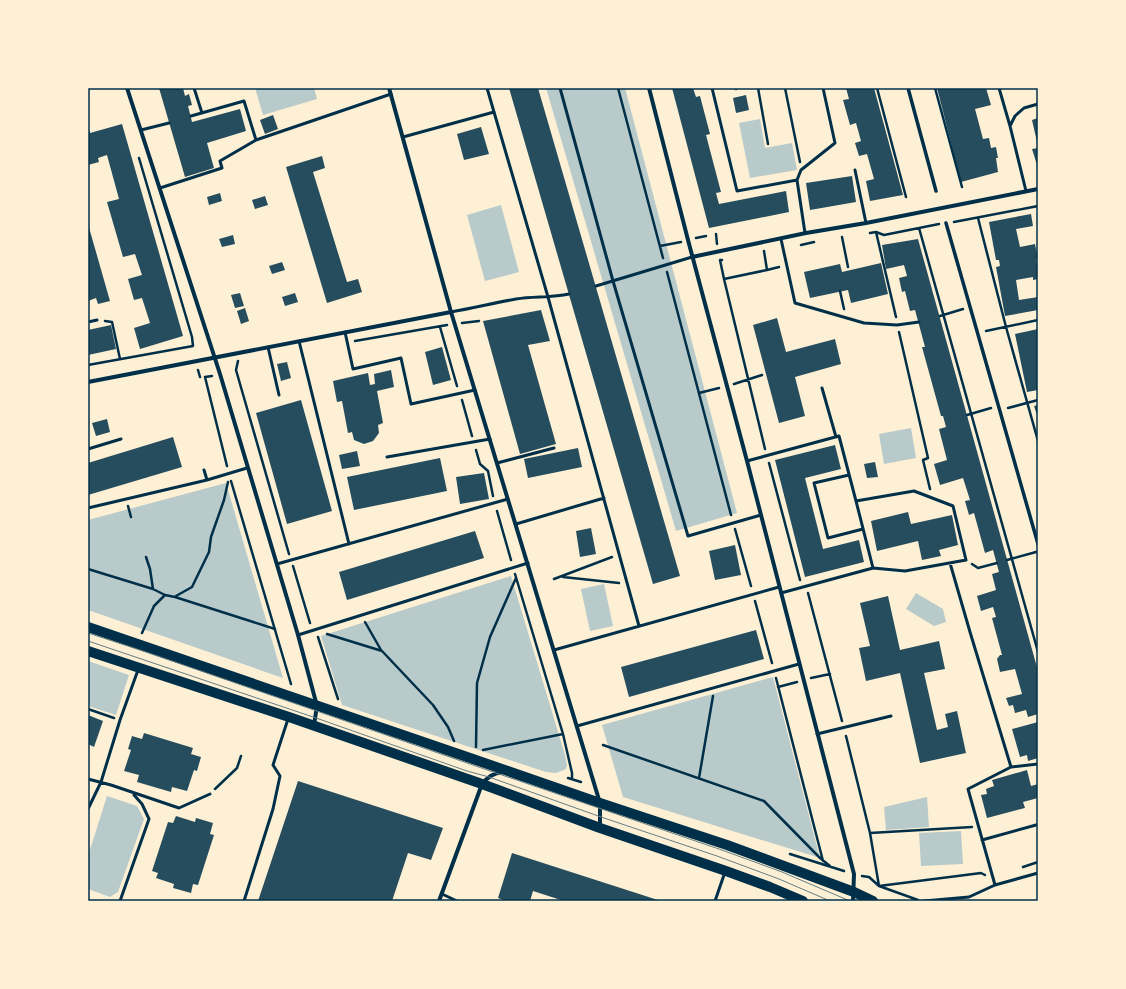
<svg xmlns="http://www.w3.org/2000/svg" width="1126" height="989" font-family="'Times New Roman',serif">
<rect width="100%" height="100%" fill="#fdf0d5"/>
<path fill="#b9caca" d="M255,88H314L317,99L263,115Z
M546,88H625L737,513L676,531Z
M760,119L765,148L792,143L797,170L750,178L739,123Z
M501,205L519,272L485,281L467,215Z
M911,428L916,458L884,464L879,434Z
M226,483L283,678L88,610V520Z
M511,576L565,755L567,765L566,769L556,773L546,772L342,705L321,636Z
M604,584L613,626L590,631L581,589Z
M916,593L943,609L946,622L934,626L906,609Z
M88,661L129,675L116,715L88,706Z
M773,677L820,858L623,797L602,725Z
M107,796L137,806L144,819L118,892L110,897L88,889V856Z
M927,797L929,827L886,830L884,807Z
M961,831L963,864L921,866L919,833Z"/>
<path fill="#264d5e" d="M159,88H183L185,96L189,94L192,105L188,106L192,122L240,109L246,131L207,143L214,168L185,177Z
M509,88H538L680,576L653,584Z
M672,88H693L696,97L700,96L710,134L706,135L721,192L716,193L719,204L786,191L789,212L709,228Z
M846,88H874L903,195L870,201L866,181L874,179L867,154L859,156L855,143L861,141L856,123L850,125L843,100L849,99Z
M937,88H986L991,105L975,109L983,139L989,138L991,148L996,147L998,158H996L998,172L961,182Z
M746,95L749,110L736,113L733,98Z
M273,115L278,129L265,134L260,120Z
M1038,118V142H1037L1032,120Z
M122,124L183,336L140,349L134,328L150,323L142,298L134,300L128,279L142,275L135,254L123,257L107,202L119,199L107,155L98,158L99,162L88,165V126L90,133Z
M481,127L489,154L464,160L457,134Z
M1038,148V165H1037L1032,149Z
M322,156L325,168L313,172L347,282L358,279L362,292L327,303L286,167Z
M852,176L856,202L810,210L806,183Z
M220,193L222,201L209,205L207,197Z
M265,196L268,205L255,209L252,200Z
M1031,214L1033,226L1016,229L1020,247L1035,244L1038,259H1036L1038,271V279L1033,280V277L1016,280L1019,300L1038,297V310L1005,316L996,267L1000,266L999,260H996L989,222Z
M88,224L110,301L98,304L96,298L88,301Z
M233,235L235,244L222,247L219,239Z
M918,239L1038,671V714L1028,717L1026,710L1015,713L1013,705L1009,706L1006,698L1022,694L1015,669L1000,672L997,659L1000,655H1002L992,618L996,617L993,607L981,611L977,596L996,590L992,574L999,572L993,550L985,553L974,513L969,515L965,501L970,500L963,478L940,485L934,464L947,460L939,429L946,427L943,416H941L922,347H925L915,310L910,311L905,291L902,292L899,278L907,276L904,265L886,269L882,245Z
M282,262L285,270L272,274L269,266Z
M881,263L888,294L851,303L848,290L810,298L804,272L840,264L842,272Z
M240,293L244,306L235,308L231,295Z
M295,293L298,302L285,306L282,297Z
M245,308L249,321L241,324L237,311Z
M541,310L550,341L528,345L556,444L520,454L483,321Z
M777,318L786,352L835,339L841,364L795,377L805,416L779,423L753,325Z
M111,325L116,349L88,355V330Z
M1038,329V390L1027,392L1015,334Z
M442,347L451,380L433,385L425,352Z
M287,362L291,378L281,381L277,364Z
M391,370L394,387L377,391L383,423L378,425L379,433L373,441L364,444L354,440L352,432L348,433L342,401L337,402L333,381L368,373L370,385L375,384L374,374Z
M301,400L332,511L287,524L256,413Z
M1038,405V418L1034,406Z
M107,419L110,432L96,436L92,423Z
M173,437L182,467L88,495V463Z
M835,445L841,469L805,478L823,549L859,540L864,562L805,577L775,460Z
M578,448L582,467L528,478L524,459Z
M357,451L360,466L342,469L339,455Z
M440,458L447,491L354,510L347,477Z
M875,462L878,477L867,478L864,464Z
M484,473L489,499L460,504L456,477Z
M908,512L911,524L952,515L958,545L939,550L941,556L922,560L918,541L877,551L871,521Z
M591,528L596,554L580,557L576,531Z
M475,531L484,558L347,600L339,572Z
M735,545L741,575L715,580L709,551Z
M888,596L900,650L939,641L945,669L924,673L937,730L948,727L945,714L957,711L966,753L920,763L900,673L866,681L859,648L870,646L860,603Z
M756,630L764,659L629,697L621,667Z
M88,715L103,721L94,747L88,744Z
M1038,722V758L1028,761L1027,755L1020,757L1012,729Z
M144,733L193,748L191,754L201,757L197,771L194,770L187,791L172,787L171,792L137,782L139,775L124,771L131,750L128,749L132,736L142,739Z
M1027,770L1031,786L1038,784V798L1023,802L1025,808L987,818L981,795L987,794L986,789L994,786L992,780Z
M298,781L443,828L431,860L408,853L392,901H258Z
M176,816L195,822L196,818L213,823L210,834L214,835L198,885L193,884L191,893L173,888L174,884L156,878L158,873L152,871L168,822L173,823Z
M512,853L661,901H564L533,891L530,901H507L498,898Z"/>
<g fill="none" stroke-linecap="round" stroke-linejoin="round">
<path stroke="#003049" stroke-width="2.5" d="M618,88L663,258
M736,88V89
M758,88L768,144
M785,88L800,162
M877,88L906,197
M935,88L962,187
M978,218L1006,327L1038,441
M954,222L1038,206
M919,228L1038,652
M876,232L896,317
M870,233L876,232L884,235L939,224
M716,234L717,244
M842,237L848,267
M696,238L706,236
M801,245L814,242
M660,246L681,242
M722,260H720L724,279L765,449
M767,270L779,267
M667,272L731,515
M724,279L767,270L764,251
M840,291L844,309
M940,316L963,309
M105,321L112,322L120,359
M462,323L479,321
M440,327L457,386
M986,331L1038,320
M899,332L928,458L923,460L930,489
M355,341L447,325
M238,361L236,370L289,554
M88,365L193,346L192,337L139,158
M198,370L200,377
M212,376L205,377L227,466
M734,384L762,375
M699,393L719,388
M462,400L472,436
M1008,408L1038,400
M967,415L991,408
M476,450L480,464L488,471L493,496
M769,463L800,580
M231,481L291,684
M128,506L131,517
M497,511L511,560
M735,529L751,586
M146,557L150,569L153,589
M1007,560L1036,552
M972,564L978,568L997,563
M293,566L310,623
M88,569L153,589L165,595L175,597L275,629
M515,574L563,734L572,773V779
M563,577L619,583
M554,579L612,557
M808,593L842,721
M176,596L192,587L209,552L211,537L224,500L228,482
M755,601L772,663
M365,622L381,650
M142,633L154,606L165,595
M327,634L382,651L433,705L448,727L454,741
M318,637L338,699
M776,678L823,861
M811,678L830,674
M778,687L797,682
M88,709L114,718
M846,736L870,833L879,886L918,900
M603,745L764,801L820,858L830,866
M476,747L477,683L490,637L516,578
M483,750L563,734
M568,778L581,782
M699,778L713,696
M215,789L237,768L241,756
M870,833L972,827
M790,854L844,871
M1023,867L1038,862
M862,876L869,877L879,886L981,873L985,875"/>
<path stroke="#003049" stroke-width="3" d="M194,88L202,113
M487,88L548,297L639,626
M560,88L613,281L688,536L761,515
M712,88L737,191L797,180
M999,88L1010,126
M191,116L244,101L256,140
M141,130L169,123
M403,137L494,112
M855,170L866,223
M160,188L222,168L220,161L256,140L391,94
M1026,191L1010,126L1015,116L1024,108L1038,104
M805,233L797,180L801,170L835,143L823,88
M781,239L795,303L864,323L897,325L919,322
M596,286L692,257
M451,312C473,308 494,303 516,299C534,296 551,298 569,294
M88,322L97,320
M345,332L353,369L401,358L411,404L475,390
M299,341L349,544
M268,347L279,395
M822,388L836,437
M88,449L121,439
M387,457L490,439
M747,461L839,436L856,501
M497,463L554,448
M204,470L207,480
M849,475L814,483L828,538L863,529
M88,508L207,480L247,468
M516,524L604,498
M950,563L970,632L1011,767
M277,564L508,499
M781,593L873,568L905,571L966,560L953,506L914,491L856,501L873,568
M298,635L528,563
M554,650L779,587
M577,726L799,664
M817,734L891,716
M88,779L111,785L179,808L210,794
M88,809L101,782L120,720L138,670
M982,840L1036,825
M995,885L968,789L1011,767L1038,764
M442,894L457,901
M120,901L149,819L142,804L134,795
M244,901L273,809L280,776L273,765L288,719
M715,901L725,872
M924,901L969,897L995,885L1038,873"/>
<path stroke="#003049" stroke-width="3.5" d="M908,88L936,191
M946,223L1038,544"/>
<path stroke="#003049" stroke-width="4" d="M127,88L220,374L298,635L317,706L314,725
M389,88L451,312L600,803V827
M649,88L688,240L747,461L854,874L853,901
M692,257L806,233L866,223L1038,189
M88,382L451,312
M439,901L482,784C488,777 493,773 503,772"/>
<path stroke="#003049" stroke-width="10" d="M88,627L473,759L600,803L727,845L854,892L873,901
M88,651L289,717L482,784L600,828L726,871L770,887L803,901"/>
<path stroke="#657d81" stroke-width="1" d="M88,633L146,652L496,773L719,849L782,872L850,901
M88,641L316,718L467,771L489,777L601,817L717,856L779,879L830,901"/>
</g>
<rect width="1126" height="989" fill="none" stroke="#fdf0d5" stroke-width="178"/>
<rect x="89" y="89" width="948" height="811" fill="none" stroke="#003049" stroke-width="1.5"/>
</svg>
